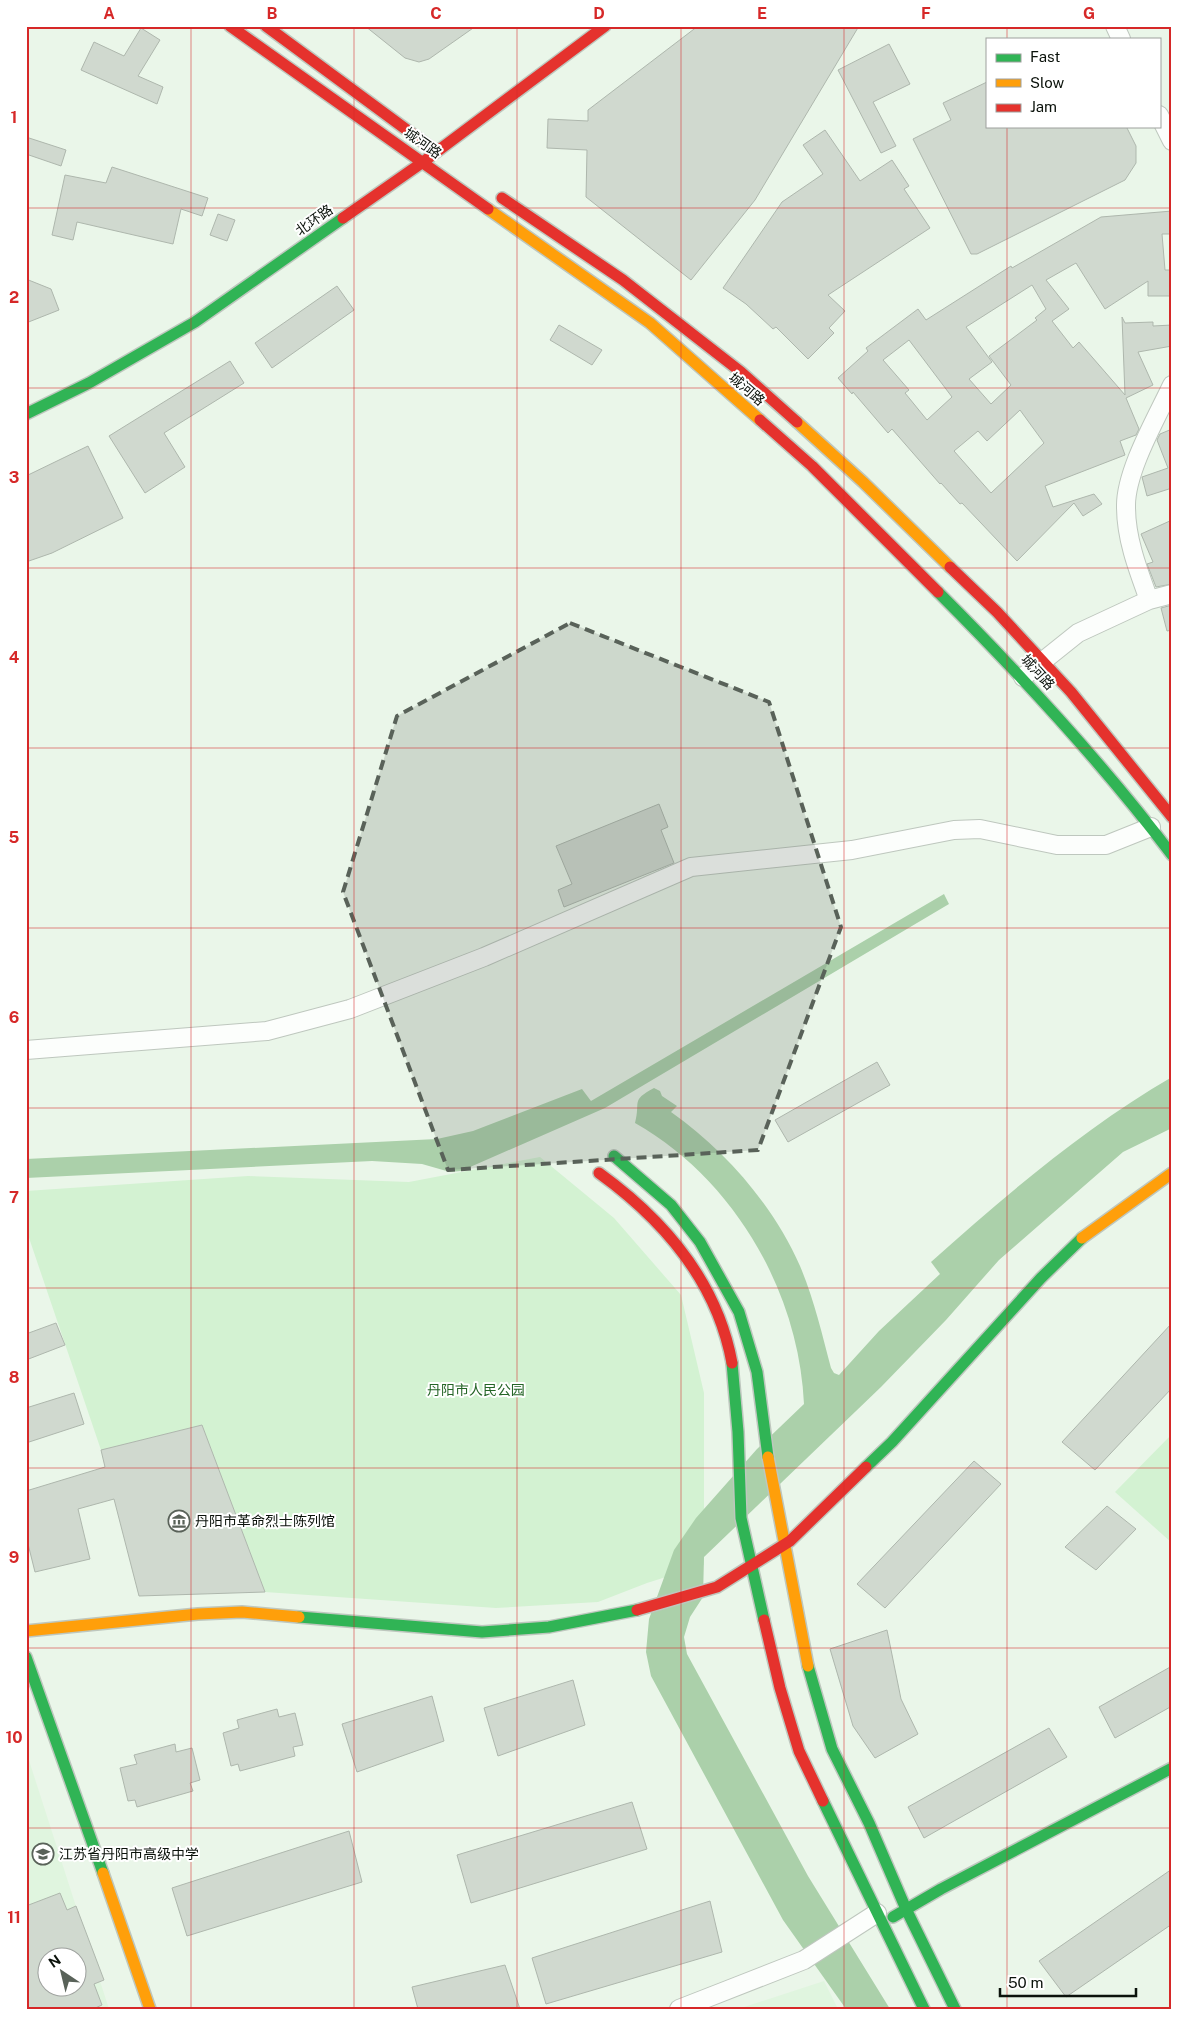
<svg xmlns="http://www.w3.org/2000/svg" width="1198" height="2035" font-family="'Public Sans','Noto Sans SC',sans-serif">
<rect width="100%" height="100%" fill="#eaf6e9"/>
<path fill="#e0f5df" fill-rule="evenodd" d="M26,1751L109,2009H26ZM48,1958H78V1988H48Z
M824,1981L838,2009H738Z"/>
<path fill="#d3f2d2" d="M540,1157L614,1218L681,1295L704,1393V1565L647,1583L598,1602L496,1608L265,1592L202,1425L101,1450L26,1229V1191L248,1176L409,1182Z
M1172,1434V1543L1115,1492Z"/>
<path fill="#abd0aa" d="M944,894L949,904L605,1108L461,1171L450,1172L422,1164L372,1161L26,1178V1159L437,1139L473,1131L582,1089L591,1101Z
M1172,1077V1128L1123,1152L999,1260L946,1320L881,1387L704,1557L703,1597L690,1617L684,1637L687,1654L808,1876L890,2009H846L783,1920L651,1676L646,1652L649,1619L674,1550L696,1518L757,1449L804,1404C799,1292 734,1179 635,1123C641,1101 630,1101 654,1088L660,1091L662,1096L677,1106L671,1112C725,1150 773,1205 800,1266C814,1299 822,1334 831,1368L834,1373L839,1375L879,1331L940,1274L931,1262C1006,1195 1084,1128 1172,1077Z"/>
<path fill="#d0d9cf" stroke="#aeb7ad" fill-rule="evenodd" d="M365,26H476L429,59L419,62L405,58Z
M698,26H859L755,200L691,280L586,197L587,150L547,148L548,119L588,121V110Z
M141,28L160,40L138,76L163,87L157,104L81,70L94,42L124,56Z
M889,44L910,84L873,102L896,146L881,153L838,70Z
M987,82V126H1126L1136,146V163L1125,180L977,254H971L913,139L951,120L943,103Z
M825,130L860,181L892,160L909,186L904,189L930,228L828,295L845,311L829,328L834,333L808,359L776,327L773,329L746,304L723,288L782,202L823,174L803,145Z
M26,137L66,150L61,166L26,154Z
M112,167L208,198L202,216L181,209L173,244L77,222L73,240L52,235L65,175L106,183Z
M1172,211V234H1162L1165,270H1172V296H1148V281L1105,309L1076,263L1046,280L1069,309L1052,321L1073,348L1079,342L1125,395L1122,317L1125,323L1153,322V326L1172,325V346L1138,352L1153,385L1126,398L1139,429L1136,435L1120,441L1125,455L1045,486L1053,507L1094,494L1102,504L1083,516L1074,503L1017,561L962,503L960,504L941,483L940,484L892,429L888,433L853,392L852,394L838,378L868,351L866,348L918,309L926,320L1011,266L1012,268L1101,217ZM1032,285L1046,309L1035,318L1037,320L989,356L1011,385L991,404L969,379L992,362L966,327ZM909,340L952,397L927,420L905,393L909,390L883,360ZM1020,410L1044,443L991,493L954,451L978,431L987,441Z
M218,214L235,220L227,241L210,235Z
M26,279L51,289L59,310L26,323Z
M337,286L354,310L272,368L255,343Z
M559,325L602,350L592,365L550,340Z
M230,361L244,383L164,433L185,467L145,493L109,436Z
M1172,429V488L1147,496L1142,477L1168,468L1157,440L1160,434Z
M88,446L123,518L52,553L26,562V476Z
M1172,520V584L1156,587L1147,564L1153,562L1141,534Z
M1172,605V630L1167,631L1161,608Z
M659,804L668,827L661,830L674,863L564,907L558,890L572,884L556,846Z
M877,1062L890,1085L788,1142L775,1120Z
M56,1323L65,1345L26,1360V1334Z
M1172,1323V1388L1095,1470L1062,1442Z
M74,1393L84,1424L26,1443V1408Z
M202,1425L265,1592L139,1596L114,1499L78,1509L90,1559L35,1572L26,1536V1491L105,1467L101,1450Z
M974,1461L1001,1484L885,1608L857,1584Z
M1107,1506L1136,1529L1096,1570L1065,1547Z
M887,1630L901,1699L918,1734L875,1758L853,1726L830,1649Z
M1172,1666V1706L1115,1738L1099,1707Z
M573,1680L585,1725L498,1756L484,1708Z
M432,1696L444,1741L357,1772L342,1724Z
M277,1709L279,1717L295,1713L303,1745L293,1747L295,1756L240,1771L238,1764L231,1766L223,1733L239,1728L237,1720Z
M1049,1728L1067,1757L924,1838L908,1807Z
M175,1744L176,1752L192,1748L200,1780L190,1783L193,1791L137,1807L135,1800L128,1801L120,1768L137,1764L134,1755Z
M632,1802L647,1849L471,1903L457,1855Z
M349,1831L362,1882L187,1936L172,1888Z
M1172,1869V1924L1066,1997L1039,1961Z
M60,1893L67,1910L76,1906L104,1980L94,1984L102,2005L93,2009H26V1906ZM48,1958H78V1988H48Z
M710,1901L722,1952L546,2004L532,1958Z
M505,1965L520,2009H418L412,1987Z"/>
<g fill="none" stroke-linecap="round" stroke-linejoin="round">
<g stroke="#bec7be" stroke-width="20">
<path id="street" d="M1115,26L1121,39
M1159,115L1172,141
M1149,600C1138,570 1126,539 1126,507C1125,472 1157,417 1172,385
M1023,677L1078,633L1149,600L1172,594
M26,1050L267,1031L350,1009L484,957L691,867L852,850L954,830L980,829L1057,845H1106L1151,827
M679,2009L804,1960L877,1913"/>
</g>
<g stroke="#bec7be" stroke-width="14">
<path id="fast" d="M26,414L89,383L195,322L343,218
M938,592C1021,675 1101,761 1172,855
M614,1156L671,1205L700,1242L739,1312L757,1372L768,1457
M732,1363L738,1432L741,1518L764,1620
M866,1467L892,1442L1041,1278L1082,1238
M299,1617L482,1632L549,1627L637,1610
M26,1657L103,1873
M808,1666L832,1749L869,1823L906,1909L955,2009
M823,1801L924,2009
M893,1917L941,1889L1172,1768"/>
</g>
<g stroke="#bec7be" stroke-width="14">
<path id="slow" d="M488,209L650,323L760,420
M797,422L863,482L950,567
M1082,1238L1172,1173
M768,1457L808,1666
M26,1631L198,1614L242,1612L299,1617
M103,1873L150,2009"/>
</g>
<g stroke="#bec7be" stroke-width="14">
<path id="jam" d="M230,26L488,209
M266,26L430,147
M502,198L623,280L741,372L797,422
M343,218L423,162L605,26
M760,420L812,466L938,592
M950,567L997,612L1071,692L1172,817
M599,1173C664,1220 717,1281 732,1363
M637,1610L717,1587L790,1541L866,1467
M764,1620L780,1688L799,1751L823,1801"/>
</g>
<use href="#street" stroke="#fcfefc" stroke-width="18"/>
<use href="#fast" stroke="#30b455" stroke-width="11"/>
<use href="#slow" stroke="#ff9f0a" stroke-width="11"/>
<use href="#jam" stroke="#e5322d" stroke-width="11"/>
</g>
<path fill="#596259" fill-opacity="0.2" stroke="#596259" stroke-width="4" stroke-dasharray="10 6" stroke-linejoin="round" d="M570,623L769,702L841,927L758,1150L448,1170L343,892L397,716Z"/>
<path fill="none" stroke="#d62828" stroke-width="1" stroke-opacity="0.55" d="M191,26V2009M354,26V2009M517,26V2009M681,26V2009M844,26V2009M1007,26V39M1007,126V2009M26,208H1172M26,388H1172M26,568H1172M26,748H1172M26,928H1172M26,1108H1172M26,1288H1172M26,1468H1172M26,1648H1172M26,1828H1172"/>
<defs>
<g id="museum-ring" transform="scale(1.125)"><circle r="9.5" fill="#fff" stroke="#596259" stroke-width="1.5"/><path d="M0-6L6-3V-2H-6V-3ZM-5-1h2V3h-2ZM-1-1h2V3h-2ZM3-1h2V3H3ZM-6 4H6V6H-6Z" fill="#596259"/></g>
<g id="school-ring" transform="scale(1.125)"><circle r="9.5" fill="#fff" stroke="#596259" stroke-width="1.5"/><path d="M0-5L7-2L0 1L-7-2ZM-4 1L0 2.5L4 1V4Q0 6-4 4Z" fill="#596259"/></g>
</defs>
<g fill-rule="evenodd">
<use href="#museum-ring" x="179" y="1521"/>
<use href="#school-ring" x="43" y="1854"/>
</g>
<g text-anchor="middle" dominant-baseline="central" stroke-width="4" stroke-linejoin="round" paint-order="stroke">
<g font-size="14" fill="#0b120b" stroke="#fff">
<text transform="translate(423 143) rotate(35)">城河路</text>
<text transform="translate(314 220) rotate(-35)">北环路</text>
<text transform="translate(747 389) rotate(41)">城河路</text>
<text transform="translate(1038 672) rotate(48)">城河路</text>
</g>
<g font-size="14" fill="#256527" stroke="#fff">
<text x="476" y="1390">丹阳市人民公园</text>
</g>
<g font-size="14" fill="#0b120b" stroke="#fff" text-anchor="start">
<text x="195" y="1521">丹阳市革命烈士陈列馆</text>
<text x="59" y="1854">江苏省丹阳市高级中学</text>
</g>
</g>
<rect width="1198" height="2035" fill="none" stroke="#ffffff" stroke-width="55"/>
<rect x="986" y="38" width="175" height="90" fill="#ffffff" stroke="#9da09d"/>
<rect x="996" y="54" width="25" height="8" fill="#30b455" stroke="#9da09d"/>
<text x="1030" y="62" font-size="15" fill="#0b120b">Fast</text>
<rect x="996" y="79" width="25" height="8" fill="#ff9f0a" stroke="#9da09d"/>
<text x="1030" y="88" font-size="15" fill="#0b120b">Slow</text>
<rect x="996" y="104" width="25" height="8" fill="#e5322d" stroke="#9da09d"/>
<text x="1030" y="112" font-size="15" fill="#0b120b">Jam</text>
<g transform="translate(62 1972) rotate(325)"><circle r="24" fill="#ffffff" stroke="#9da09d"/>
<path d="M0-4L9 19L0 12L-9 19Z" fill="#596259"/>
<text y="-8" font-size="14" font-weight="bold" text-anchor="middle" fill="#0b120b">N</text>
</g>
<path d="M1000 1988v8h136v-8" fill="none" stroke="#0b120b" stroke-width="2.5"/>
<text x="1008" y="1988" font-size="15" fill="#0b120b" stroke="#ffffff" stroke-width="4" paint-order="stroke">50 m</text>
<rect x="28" y="28" width="1142" height="1980" fill="none" stroke="#d62828" stroke-width="2"/>
<g font-size="16" text-anchor="middle" font-weight="bold" fill="#d62828">
<text x="109" y="19">A</text>
<text x="272" y="19">B</text>
<text x="436" y="19">C</text>
<text x="599" y="19">D</text>
<text x="762" y="19">E</text>
<text x="926" y="19">F</text>
<text x="1089" y="19">G</text>
<text x="14" y="123">1</text>
<text x="14" y="303">2</text>
<text x="14" y="483">3</text>
<text x="14" y="663">4</text>
<text x="14" y="843">5</text>
<text x="14" y="1023">6</text>
<text x="14" y="1203">7</text>
<text x="14" y="1383">8</text>
<text x="14" y="1563">9</text>
<text x="14" y="1743">10</text>
<text x="14" y="1923">11</text>
</g>
</svg>
